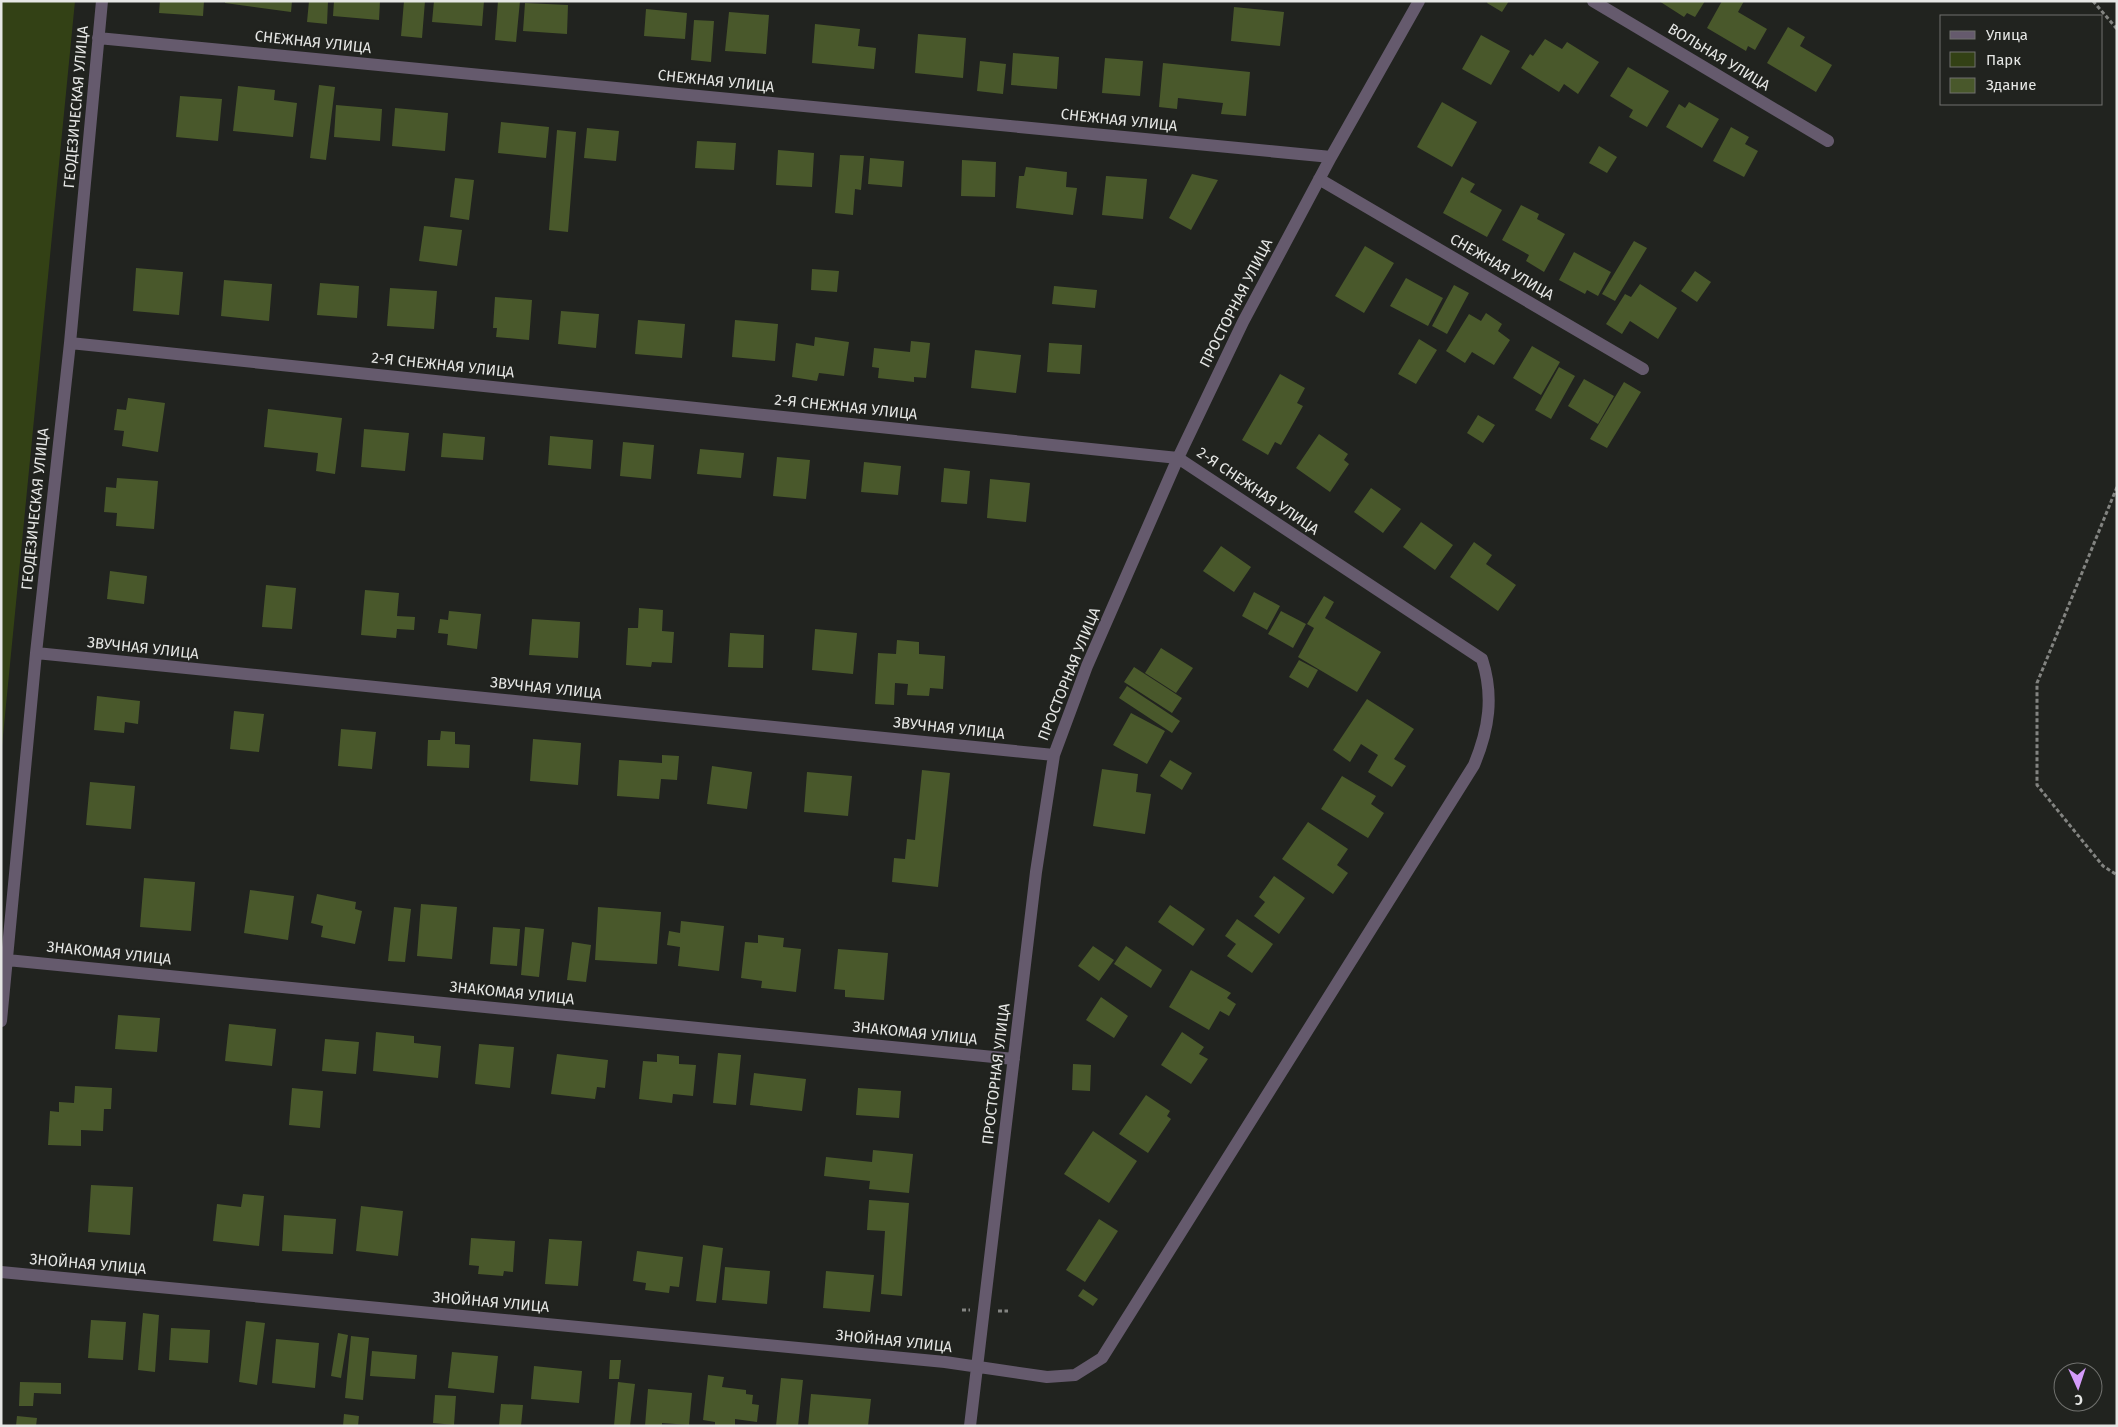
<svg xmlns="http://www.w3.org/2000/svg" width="2118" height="1427" font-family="'Fira Sans',sans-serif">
<rect width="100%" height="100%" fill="#21231f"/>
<path fill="#334115" d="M1,1H75L1,756Z"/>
<path fill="#49582b" d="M160,1H204L203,16L159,13Z
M225,1H292L291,12L225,3Z
M309,1H328L327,24L307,22Z
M334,1H380L379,20L333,16Z
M404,1H425L422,38L401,36Z
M434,1H484L482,26L432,22Z
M498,1H520L516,42L495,40Z
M1488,1H1509L1502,12L1487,3Z
M1659,1H1705L1695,17L1687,13L1684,17Z
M1722,1H1744L1738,12L1767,29L1755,50L1748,46L1746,51L1707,28Z
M525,3L568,5L567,34L523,31Z
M1234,7L1284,12L1280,46L1231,41Z
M646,9L687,13L685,39L644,36Z
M729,12L769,15L766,54L725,51Z
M694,20L714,21L711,62L691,60Z
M815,24L860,29L858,46L876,48L874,69L812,63Z
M1788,27L1805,37L1800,46L1832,65L1816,92L1767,63Z
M918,34L966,38L963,78L915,73Z
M1481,35L1510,51L1491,85L1462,69Z
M1545,39L1562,49L1567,42L1599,62L1578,94L1564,84L1559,92L1521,68L1530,54L1533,56Z
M1013,53L1059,57L1057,89L1011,85Z
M1105,58L1143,61L1140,96L1102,93Z
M980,61L1006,64L1003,94L977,91Z
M1163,63L1250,72L1246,116L1221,114L1223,103L1178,98L1177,109L1159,107Z
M1628,67L1669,91L1647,127L1629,117L1633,110L1610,96Z
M319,85L335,87L326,160L310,158Z
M238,86L275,90L274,100L297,103L293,137L233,131Z
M180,96L222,99L218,141L176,137Z
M1442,102L1477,122L1452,167L1417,147Z
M1689,102L1719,119L1702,148L1666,127L1679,104L1685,108Z
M336,105L382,109L380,141L334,137Z
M395,108L448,113L445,151L392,146Z
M501,122L549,127L546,158L498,153Z
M1731,127L1749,137L1745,144L1758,151L1744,177L1713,161Z
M587,128L619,131L616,161L584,158Z
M557,130L576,132L568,232L549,230Z
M697,141L736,143L734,170L695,168Z
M1599,146L1617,157L1607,173L1589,163Z
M778,150L814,153L812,187L776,185Z
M840,155L864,156L861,190L855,189L853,215L835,213Z
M870,158L904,161L902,187L868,184Z
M962,160L996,162L995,197L961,196Z
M1026,167L1067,172L1066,187L1077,188L1073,215L1016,208L1019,176H1024Z
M1192,174L1218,180L1191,230L1169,218Z
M1106,176L1147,179L1143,219L1102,215Z
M1462,177L1475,184L1470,192L1502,210L1487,237L1443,213Z
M455,178L474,180L469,220L450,217Z
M1521,205L1539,214L1537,219L1565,234L1544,272L1526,261L1529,255L1502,240Z
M424,226L462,230L457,266L419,261Z
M1634,241L1647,248L1615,301L1602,294Z
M1365,246L1394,263L1364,313L1335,296Z
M1574,252L1611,272L1598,296L1587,290L1585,294L1559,280Z
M136,268L183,272L179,315L133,311Z
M812,269L839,271L837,292L811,290Z
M1695,271L1711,282L1697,302L1681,291Z
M1406,278L1443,298L1428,326L1390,306Z
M224,280L272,284L269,321L221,316Z
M320,283L359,286L357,318L317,315Z
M1640,284L1677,308L1658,339L1630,321L1622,334L1606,324L1625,294L1631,297Z
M1454,285L1469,293L1447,334L1432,326Z
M1054,286L1097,290L1095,308L1052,304Z
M390,288L437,291L434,329L387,326Z
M495,297L532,300L529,340L496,337L497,328H493Z
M561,311L599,314L596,348L558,344Z
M1486,313L1502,324L1498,331L1510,340L1494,365L1472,352L1465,363L1446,351L1469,314L1481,321Z
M638,320L685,324L682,358L635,354Z
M735,320L778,324L775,361L732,357Z
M815,337L849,342L844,376L819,373L817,381L792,377L796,343L814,346Z
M1419,339L1437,350L1416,384L1398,374Z
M911,341L930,343L926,378L914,377V382L878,378L879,368L872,367L874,348L910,352Z
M1049,343L1082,345L1080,374L1047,372Z
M1532,346L1560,362L1541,395L1513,378Z
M975,350L1021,355L1016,393L971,388Z
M1559,367L1575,376L1551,419L1535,410Z
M1280,374L1305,388L1297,403L1303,406L1281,445L1275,442L1268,455L1242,440Z
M1584,379L1614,396L1598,424L1568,406Z
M1624,382L1641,392L1607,448L1590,439Z
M128,398L165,403L158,452L122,446L124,431L114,430L117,409L126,410Z
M268,409L342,418L335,474L316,471L318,453L264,447Z
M1478,415L1495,425L1483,443L1467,433Z
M364,429L409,433L405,471L361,467Z
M443,433L485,437L483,460L441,457Z
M1319,434L1348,454L1344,460L1349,464L1330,492L1296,468Z
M550,436L593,440L591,469L548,465Z
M623,442L654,445L651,479L620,476Z
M700,449L744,453L741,478L697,474Z
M777,457L810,460L806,499L773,496Z
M864,462L901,466L898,495L861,492Z
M944,468L970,471L967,504L941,502Z
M117,478L158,481L154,529L116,526L117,513L104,512L106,487L116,488Z
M990,479L1030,483L1026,522L987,518Z
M1371,488L1401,509L1383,533L1354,512Z
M1421,522L1453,545L1435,570L1403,547Z
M1474,542L1492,555L1486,564L1516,585L1498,611L1450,577Z
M1221,546L1251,567L1234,592L1203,571Z
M110,571L147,576L144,604L107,599Z
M266,585L296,588L292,629L262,627Z
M365,590L399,593L397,616L415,617L414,630L397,629L396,638L361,635Z
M1254,592L1280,606L1267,630L1242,616Z
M1324,596L1334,602L1325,618L1381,652L1357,692L1298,657L1314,628L1307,624Z
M639,608L663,610L662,631L674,632L672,663L652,662L651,667L626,665L628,628H638Z
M449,611L481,614L477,649L447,645L448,634L438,633L440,619L448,620Z
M1281,611L1306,624L1293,648L1268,634Z
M532,619L580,622L578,658L529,655Z
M815,629L857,633L853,674L812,670Z
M730,633L764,635L763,668L728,667Z
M897,640L919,642V654L945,656L943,689L930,688L929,696L907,695L908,684L895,683L894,705L875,704L878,653L896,654Z
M1161,648L1193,668L1176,693L1145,673Z
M1299,660L1318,670L1308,688L1289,677Z
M1134,667L1182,698L1172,713L1124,682Z
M1127,686L1180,721L1172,733L1119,698Z
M97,696L140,701L138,724L125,722L124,733L94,730Z
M1367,699L1414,729L1394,759L1406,766L1392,787L1368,772L1378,755L1361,744L1350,762L1333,750Z
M234,711L264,714L259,752L230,749Z
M1131,713L1165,731L1147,764L1113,745Z
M341,729L376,732L372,769L338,766Z
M441,731L455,732V744L470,745L469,768L427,766L428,740H440Z
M533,739L581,743L578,785L530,781Z
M662,755L679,756L677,780L661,779L659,799L617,796L619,760L662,763Z
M1170,760L1192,773L1182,790L1160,776Z
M712,766L752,772L747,809L707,804Z
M1102,769L1138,774L1136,792L1151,794L1145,834L1093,826Z
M922,770L950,773L938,887L892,882L894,858L905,859L907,839L915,840Z
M807,772L852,776L848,816L804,812Z
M1342,776L1376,796L1371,804L1384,813L1368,838L1321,809Z
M90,782L135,786L131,829L86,825Z
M1308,822L1348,849L1337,865L1348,873L1333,894L1282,859Z
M1274,876L1305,898L1279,934L1254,916L1265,902L1259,897Z
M144,878L195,882L191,931L140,927Z
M250,890L294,896L288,940L244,933Z
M317,894L356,902L355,909L362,911L355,944L321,937L323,926L311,923Z
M421,904L457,907L452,959L417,956Z
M1170,905L1205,929L1193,946L1158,922Z
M394,907L411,909L405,962L388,961Z
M598,907L661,912L657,964L595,960Z
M1237,919L1273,944L1252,973L1227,956L1236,944L1225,936Z
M681,921L724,926L719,971L678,966L680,947L667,945L669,931L680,933Z
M493,927L520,929L517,966L490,964Z
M525,927L544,929L539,977L521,975Z
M758,935L784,938L783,947L801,949L796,992L761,988L762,981L741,978L745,942L758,943Z
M572,942L591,945L586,982L567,980Z
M1093,946L1114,960L1099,981L1078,966Z
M1126,946L1162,970L1151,988L1114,964Z
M838,949L888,953L884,1000L845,997V990L834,989Z
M1191,970L1231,993L1227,998L1236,1004L1229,1016L1220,1011L1209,1030L1169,1007Z
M1101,997L1128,1016L1114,1038L1086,1020Z
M118,1015L160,1018L157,1052L115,1049Z
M229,1024L276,1029L272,1066L225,1061Z
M376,1032L414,1036V1043L441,1046L438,1078L373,1071Z
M1182,1032L1204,1047L1199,1054L1208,1059L1191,1084L1161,1065Z
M325,1039L359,1042L356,1074L322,1071Z
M479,1044L514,1047L510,1088L475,1084Z
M718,1053L741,1055L736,1105L713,1103Z
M557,1054L608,1060L605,1088L597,1087L595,1099L551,1094Z
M657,1054L679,1056V1064L696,1065L693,1096L673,1094L672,1103L639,1099L643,1061L657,1062Z
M1073,1064L1091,1065L1090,1091L1072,1090Z
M754,1073L806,1079L802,1111L750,1105Z
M75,1086L112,1088L111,1109H104L103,1131L81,1130V1146L48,1145L50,1111L59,1112V1102L74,1103Z
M292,1088L323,1091L320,1128L289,1125Z
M858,1088L901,1091L899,1118L856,1115Z
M1146,1095L1170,1111L1167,1116L1171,1119L1148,1153L1119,1134Z
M1093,1131L1137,1161L1109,1203L1064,1174Z
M873,1150L913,1154L909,1193L869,1189L870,1181L824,1176L826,1157L872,1162Z
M91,1185L133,1187L130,1235L88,1232Z
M243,1194L264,1196L259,1246L213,1241L217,1204L241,1207Z
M869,1200L909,1203L902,1296L881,1294L885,1231L867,1230Z
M361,1206L403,1211L398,1256L356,1251Z
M284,1215L336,1219L333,1254L282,1251Z
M1099,1219L1118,1231L1085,1282L1066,1270Z
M471,1238L515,1241L513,1272L504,1271L503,1276L478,1274L479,1266L469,1265Z
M549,1239L582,1241L578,1286L545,1284Z
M703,1245L723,1248L716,1303L696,1301Z
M637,1251L683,1257L679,1287L670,1286L669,1293L645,1290L646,1283L633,1281Z
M725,1267L770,1271L767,1304L722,1300Z
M826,1271L874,1275L870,1312L823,1308Z
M1083,1289L1098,1299L1093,1306L1078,1296Z
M143,1313L159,1315L155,1372L138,1370Z
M91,1320L126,1322L123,1360L88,1358Z
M246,1321L265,1323L257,1385L239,1382Z
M171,1328L210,1330L208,1363L169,1360Z
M338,1333L348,1335L341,1378L331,1376Z
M351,1336L369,1338L363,1400L345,1398Z
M276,1339L319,1343L315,1388L272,1383Z
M372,1351L417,1355L415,1379L370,1376Z
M452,1352L498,1356L494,1393L448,1388Z
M610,1360H621L619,1379H609Z
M534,1366L582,1371L579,1403L531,1399Z
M708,1375L724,1377L722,1387L746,1390V1394L753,1395L752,1404L759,1405L757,1422L735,1419V1426H715V1422L703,1420Z
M781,1378L803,1380L798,1426H776Z
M20,1382L61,1383V1394L34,1393L33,1406H19Z
M618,1382L635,1384L630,1426H614Z
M648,1389L692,1393L689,1425L662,1423V1426H645Z
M811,1394L871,1399L868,1426H808Z
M435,1395L456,1396L454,1425L433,1423Z
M501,1404L523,1405L521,1426H499Z
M344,1414L359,1416L358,1426H343Z
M17,1416L37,1418L36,1426H16Z"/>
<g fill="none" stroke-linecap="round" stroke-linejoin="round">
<path stroke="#838481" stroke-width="3" stroke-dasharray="4 2.5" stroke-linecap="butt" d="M2093,1L2117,29
M2117,487L2037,683V785L2103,866L2117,875
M962,1310H970
M998,1311H1008"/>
<path stroke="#655a6d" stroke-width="12" d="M1593,1L1828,141
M98,38L1331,157
M1319,179L1643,369
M36,653L1054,755
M7,960L1014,1059
M1,1021L36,653L70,343L102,1
M1,1272L945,1362L1047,1377L1075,1375L1102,1358L1474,765C1489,729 1494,696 1482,659L1178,458L70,343
M970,1426L1036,872L1054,755L1087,666L1178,458L1243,322L1331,157L1419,1"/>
</g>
<g text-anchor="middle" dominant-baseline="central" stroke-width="4" stroke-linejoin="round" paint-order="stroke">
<g font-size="15" fill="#e6e7e5" stroke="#21231f">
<text transform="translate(313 42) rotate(6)">СНЕЖНАЯ УЛИЦА</text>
<text transform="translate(1719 57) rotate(31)">ВОЛЬНАЯ УЛИЦА</text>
<text transform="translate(716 81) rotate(6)">СНЕЖНАЯ УЛИЦА</text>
<text transform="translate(76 107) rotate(-85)">ГЕОДЕЗИЧЕСКАЯ УЛИЦА</text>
<text transform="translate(1119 120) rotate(6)">СНЕЖНАЯ УЛИЦА</text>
<text transform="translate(1502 267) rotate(30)">СНЕЖНАЯ УЛИЦА</text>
<text transform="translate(1236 303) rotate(-63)">ПРОСТОРНАЯ УЛИЦА</text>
<text transform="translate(443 365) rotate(6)">2-Я СНЕЖНАЯ УЛИЦА</text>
<text transform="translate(846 407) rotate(6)">2-Я СНЕЖНАЯ УЛИЦА</text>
<text transform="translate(1258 491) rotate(34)">2-Я СНЕЖНАЯ УЛИЦА</text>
<text transform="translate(35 509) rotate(-84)">ГЕОДЕЗИЧЕСКАЯ УЛИЦА</text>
<text transform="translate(143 648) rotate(6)">ЗВУЧНАЯ УЛИЦА</text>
<text transform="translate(1069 674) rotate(-68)">ПРОСТОРНАЯ УЛИЦА</text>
<text transform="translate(546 688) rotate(6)">ЗВУЧНАЯ УЛИЦА</text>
<text transform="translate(949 728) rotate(6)">ЗВУЧНАЯ УЛИЦА</text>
<text transform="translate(109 953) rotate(6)">ЗНАКОМАЯ УЛИЦА</text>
<text transform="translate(512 993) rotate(6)">ЗНАКОМАЯ УЛИЦА</text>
<text transform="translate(915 1033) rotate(6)">ЗНАКОМАЯ УЛИЦА</text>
<text transform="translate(996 1074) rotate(-83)">ПРОСТОРНАЯ УЛИЦА</text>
<text transform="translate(88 1264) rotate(5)">ЗНОЙНАЯ УЛИЦА</text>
<text transform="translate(491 1302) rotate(5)">ЗНОЙНАЯ УЛИЦА</text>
<text transform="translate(894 1341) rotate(6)">ЗНОЙНАЯ УЛИЦА</text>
</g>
</g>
<rect width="2118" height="1427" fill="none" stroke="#e6e7e5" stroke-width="5"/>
<rect x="1940" y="15" width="162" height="90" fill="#21231f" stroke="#70716e"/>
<rect x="1950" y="31" width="25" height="8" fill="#655a6d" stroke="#70716e"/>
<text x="1986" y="40" font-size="15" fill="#e6e7e5">Улица</text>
<rect x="1950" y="52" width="25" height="15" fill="#334115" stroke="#70716e"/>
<text x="1986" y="65" font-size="15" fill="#e6e7e5">Парк</text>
<rect x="1950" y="78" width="25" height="15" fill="#49582b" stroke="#70716e"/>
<text x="1986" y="90" font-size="15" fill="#e6e7e5">Здание</text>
<g transform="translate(2078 1387) rotate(177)"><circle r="24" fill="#21231f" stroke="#70716e"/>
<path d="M0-4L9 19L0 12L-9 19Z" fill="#d59bfa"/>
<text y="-8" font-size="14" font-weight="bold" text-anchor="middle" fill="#e6e7e5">С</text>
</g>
</svg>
